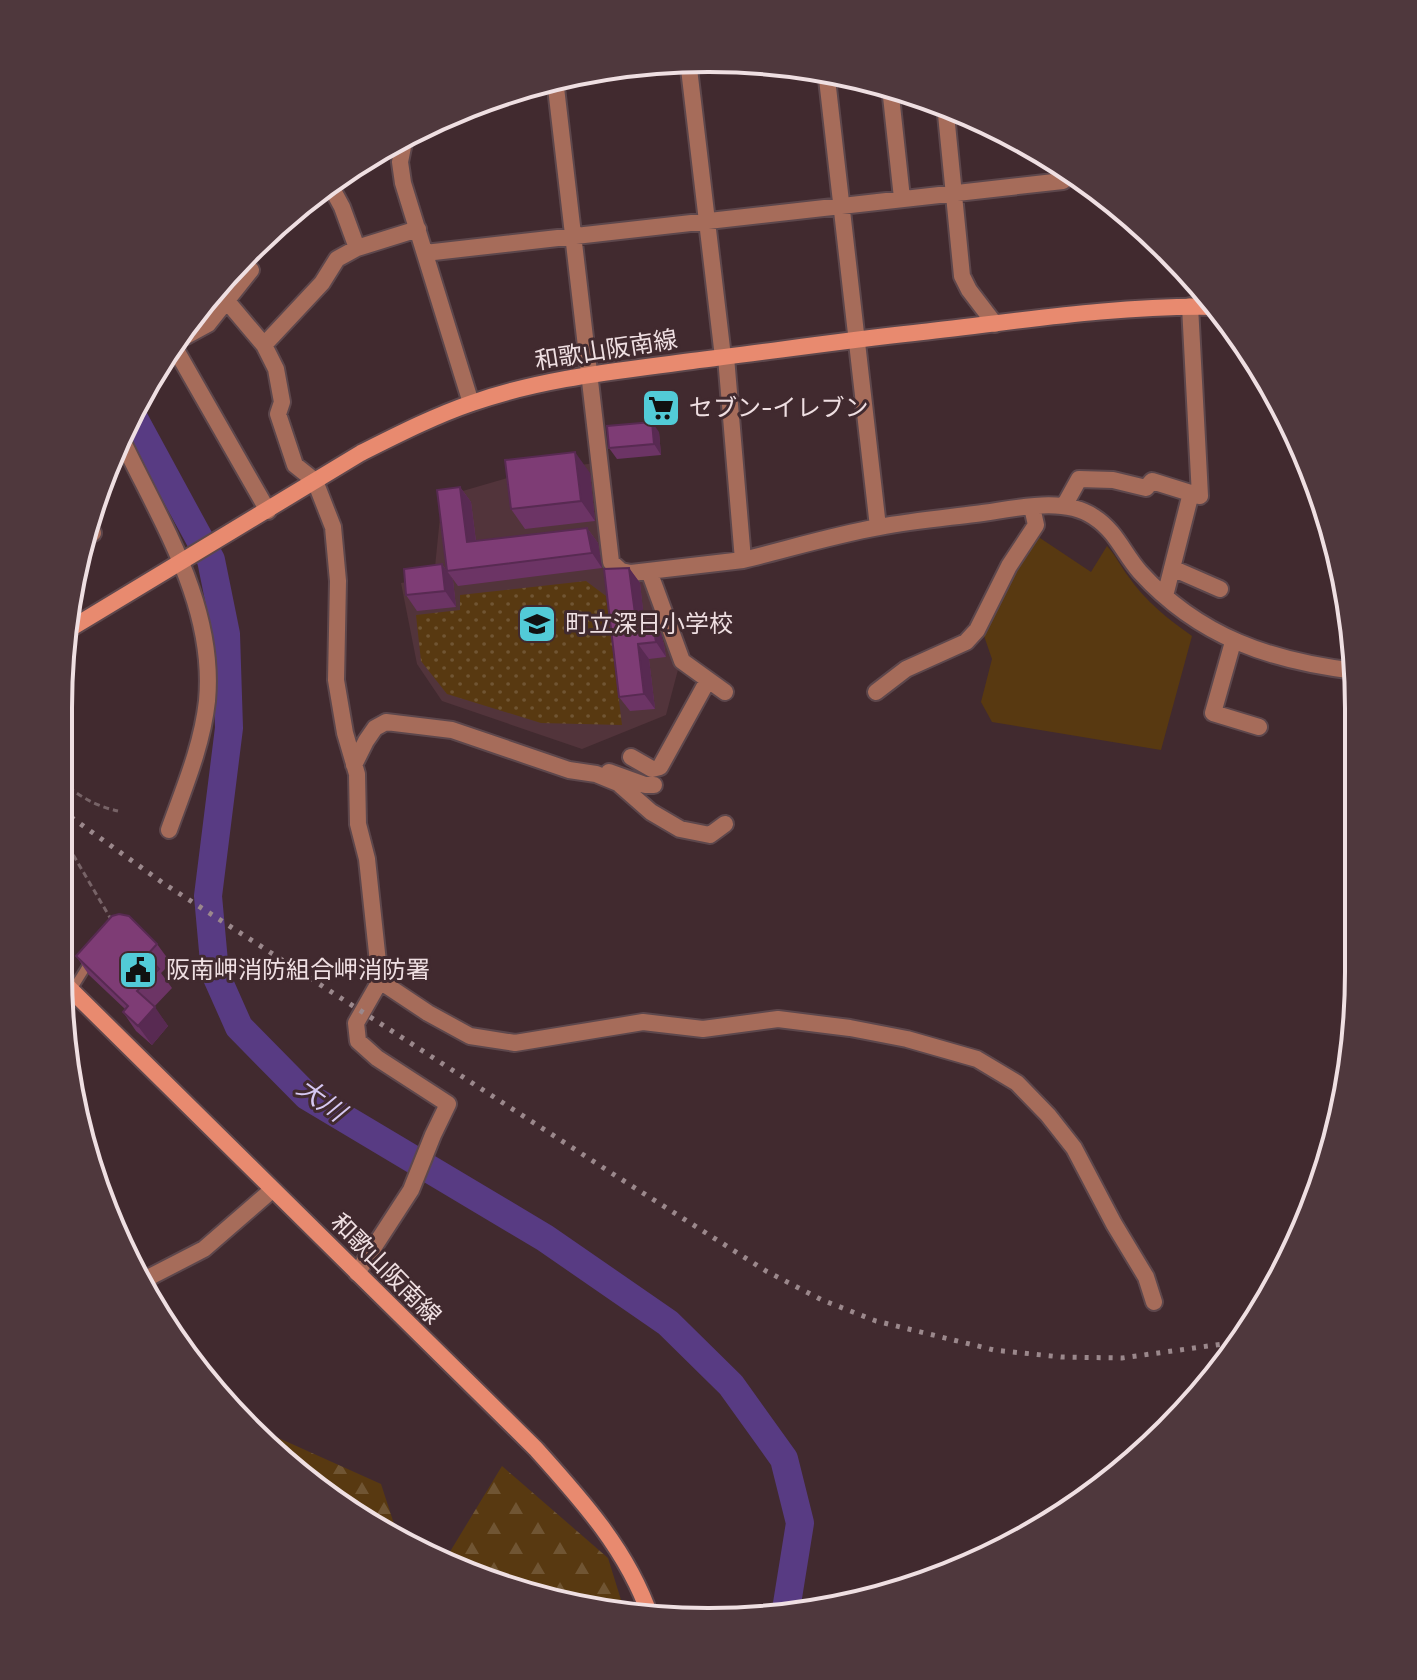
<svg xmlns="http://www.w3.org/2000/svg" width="1417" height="1680" font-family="Rubik,'Noto Sans JP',sans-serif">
<defs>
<pattern id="forest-firs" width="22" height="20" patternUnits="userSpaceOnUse" patternTransform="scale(2)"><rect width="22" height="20" fill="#583911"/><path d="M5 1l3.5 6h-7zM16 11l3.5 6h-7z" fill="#705533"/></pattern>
<pattern id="park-dots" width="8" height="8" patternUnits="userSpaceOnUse" patternTransform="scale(2)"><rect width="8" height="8" fill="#583911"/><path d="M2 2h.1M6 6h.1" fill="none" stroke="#705533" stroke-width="1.8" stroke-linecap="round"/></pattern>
</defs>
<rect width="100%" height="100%" fill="#412a2f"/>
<path fill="#52343b" d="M595,463L606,567L648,577L679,666L666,715L582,749L442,701L417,664L401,583L434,577L442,497L528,472Z"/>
<path fill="#583911" d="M1037,536L1091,572L1107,546C1116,556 1120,565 1128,576C1145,601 1168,619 1192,636L1161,750L992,722L981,702L992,659L983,633L1008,580Z"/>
<path fill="url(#forest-firs)" d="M245,1423L381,1484L397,1533L448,1555L502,1466L608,1558L626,1616L499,1587L347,1512Z"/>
<path fill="url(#park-dots)" d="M586,581L606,596L622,725L541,723L447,694L421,661L416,615L460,610V595Z"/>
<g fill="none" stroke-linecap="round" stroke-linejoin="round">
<path stroke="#583b83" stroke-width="28" d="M131,413L211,560L226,634L229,728L208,896L215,973L239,1027L307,1096L545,1238L668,1323L731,1385L784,1459L800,1523L785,1616"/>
<g stroke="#5d474c" stroke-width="12">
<path id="service" d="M72,990L90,961"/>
</g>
<g stroke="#5d474c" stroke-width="20">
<path id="minor" d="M688,60L723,357
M826,70L878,527
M555,79L611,562L621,571L631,573L743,560
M890,87L902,198
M945,104L962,276L969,290L995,324
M405,137L400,162L403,183L471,403
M329,183L342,207L357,248
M425,253L1063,181V164
M226,300L264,345L276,369L282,402L278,414L295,465L315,481L333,527L338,581L336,680L345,733L357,774L358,824L367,859L380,981L356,1023L358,1041L377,1058L448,1104L433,1135L411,1190L357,1273
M186,336L208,324L251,270
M264,345L322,283L337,259L357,248L418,229
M176,350L268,511
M726,357L743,560C788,549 834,535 879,527C911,521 943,518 975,514C1011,510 1062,495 1094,517C1116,531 1124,554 1140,572C1199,637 1271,661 1355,671
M120,436C159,519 216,605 207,701C202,746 184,788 169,830
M1064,506L1079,479L1113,480L1146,488L1152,481L1200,496L1190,306
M91,534L93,533
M1172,568L1220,589
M649,571L682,661L725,692
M1165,596L1191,493
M1233,642L1213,713L1259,727
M876,692L906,669L966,642L977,630L1009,566L1036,525L1032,507
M631,757L652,769L660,767L708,680
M354,765L366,741L375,728L386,722L452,730L569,770L596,774L618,783L651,812L680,829L710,835L725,824
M609,772L645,785H654
M380,981L428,1013L470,1036L515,1043L643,1022L703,1029L778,1019L850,1028L907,1039L977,1059L1017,1083L1048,1115L1074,1148L1114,1224L1146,1277L1154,1302
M140,1282L204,1249L272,1190"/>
</g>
<g stroke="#5d474c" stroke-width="20">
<path id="secondary" d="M63,633L361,453C397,435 434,416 472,403C543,378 618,371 692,361C766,352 840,341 914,333C1014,322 1115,305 1216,307
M59,978L536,1449C581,1499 628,1551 650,1616"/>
</g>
<path stroke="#776367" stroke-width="3" stroke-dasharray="6 4" stroke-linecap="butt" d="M61,781C79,796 95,806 118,811
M60,841L68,846L112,921"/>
<use href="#service" stroke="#a66c5a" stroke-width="8"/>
<use href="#minor" stroke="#a66c5a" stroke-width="16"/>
<use href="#secondary" stroke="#e88a6f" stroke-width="16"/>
<path stroke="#9b888c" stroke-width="5" stroke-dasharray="4 8" stroke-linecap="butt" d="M61,810L163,883L613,1174L766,1271L822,1300L876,1321L994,1350L1061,1357L1122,1358L1237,1342"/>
</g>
<path fill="#6c3465" d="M659,432L661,455L617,459L609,448Z
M590,473L595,521L525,529L511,509Z
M460,487L471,502L476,541L587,528L598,543L602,568L458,586L447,571Z
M442,564L453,580L456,607L417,611L406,595Z
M629,568L640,583L644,620L661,634L664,645L666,657L649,659L655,709L630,711L619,697Z
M157,944L171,963L161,973L172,988L154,1007L168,1026L152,1045L136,1031L123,1012L125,1009L89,975L76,956Z"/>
<path fill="#582a52" d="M652,422L659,432L661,455L654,444Z
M575,452L590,473L595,521L581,501Z
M460,487L471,502L478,558L467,542Z
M587,528L598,543L602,568L592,553Z
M442,564L453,580L456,607L445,591Z
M629,568L640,583L646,636L636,621Z
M650,620L661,634L664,645L666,657L656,642Z
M638,644L649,659L655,709L644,694Z
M155,1007L168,1026L152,1045L138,1026Z"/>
<path fill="#7e3c75" stroke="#582a52" stroke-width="2" d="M652,422L654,444L609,448L607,426Z
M575,452L581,501L511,509L505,460Z
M460,487L467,542L587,528L592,553L447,571L437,490Z
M442,564L445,591L406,595L404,569Z
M629,568L636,621L650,620L654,630L656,642L638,644L644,694L619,697L604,569Z
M119,914L129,916L157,944L147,955L159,969L137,991L155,1007L138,1026L123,1012L128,1006L76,956L112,916Z"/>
<defs>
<g id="supermarket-square" transform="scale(2)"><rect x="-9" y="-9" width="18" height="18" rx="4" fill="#52cbd7" stroke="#412a2f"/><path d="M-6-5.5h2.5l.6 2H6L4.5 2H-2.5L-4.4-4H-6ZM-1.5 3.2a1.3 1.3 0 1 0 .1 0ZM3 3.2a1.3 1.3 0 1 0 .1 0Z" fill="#111"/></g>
<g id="school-square" transform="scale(2)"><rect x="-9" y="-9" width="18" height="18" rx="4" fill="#52cbd7" stroke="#412a2f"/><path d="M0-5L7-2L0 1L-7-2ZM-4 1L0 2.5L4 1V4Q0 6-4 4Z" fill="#111"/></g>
<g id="civic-square" transform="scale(2)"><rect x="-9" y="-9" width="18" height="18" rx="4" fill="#52cbd7" stroke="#412a2f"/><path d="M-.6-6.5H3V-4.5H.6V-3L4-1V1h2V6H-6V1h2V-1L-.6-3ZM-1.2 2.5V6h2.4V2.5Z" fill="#111"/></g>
</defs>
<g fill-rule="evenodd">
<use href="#supermarket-square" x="661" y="408"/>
<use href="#school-square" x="537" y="624"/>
<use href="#civic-square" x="138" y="970"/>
</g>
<g text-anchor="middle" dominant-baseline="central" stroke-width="6" stroke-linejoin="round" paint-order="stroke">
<g font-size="24" fill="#efdfe2" stroke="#412a2f">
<text transform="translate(606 350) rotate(-9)">和歌山阪南線</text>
<text transform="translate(386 1269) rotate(45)">和歌山阪南線</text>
</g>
<g font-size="24" fill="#efdfe2" stroke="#412a2f" text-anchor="start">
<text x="689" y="408">セブン-イレブン</text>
<text x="565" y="624">町立深日小学校</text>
<text x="166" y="970">阪南岬消防組合岬消防署</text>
</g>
<g font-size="26" font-style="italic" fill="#d6c8f2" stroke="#412a2f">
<text transform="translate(321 1100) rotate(36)">大川</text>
</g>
</g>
<path d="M0 0H1417V1680H0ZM708 72H709A636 636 0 0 1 1345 708V972A636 636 0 0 1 709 1608H708A636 636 0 0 1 72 972V708A636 636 0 0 1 708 72Z" fill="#4f383d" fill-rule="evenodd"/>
<path fill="none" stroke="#efdfe2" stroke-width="4" d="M708 72H709A636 636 0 0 1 1345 708V972A636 636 0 0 1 709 1608H708A636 636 0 0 1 72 972V708A636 636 0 0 1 708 72Z"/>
</svg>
